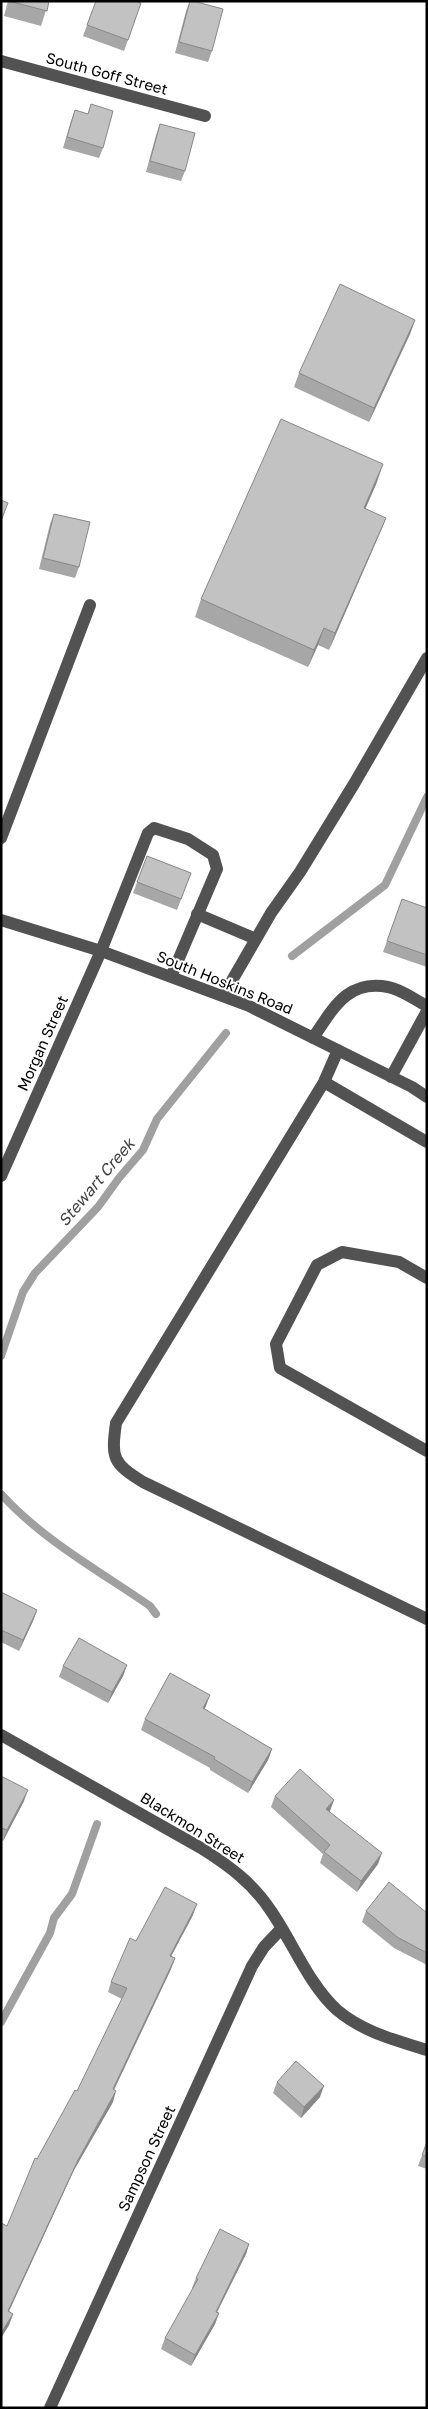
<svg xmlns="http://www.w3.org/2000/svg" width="428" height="2409" font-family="'Golos Text',sans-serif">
<rect width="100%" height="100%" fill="#fff"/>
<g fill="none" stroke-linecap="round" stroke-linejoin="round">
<path stroke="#a0a0a0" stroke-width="8" d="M292,956L385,885L427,797
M1,1356L23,1292L35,1273L98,1207L119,1178L143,1150L157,1119L226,1033
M1,1494C40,1538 101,1572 150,1606L156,1614
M1,2022L50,1933L54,1918L72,1894L97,1824"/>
<path stroke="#525252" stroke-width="12" d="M1,61L205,116
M1,838L90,605
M197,914L256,939
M1,920L101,951L249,1006L412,1087L427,1097
M223,996L271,913L300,872L354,784L427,658
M313,1038C333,1009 347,979 388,987C401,989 415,1000 427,1006
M338,1050L324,1082L116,1423C111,1459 113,1463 143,1482L427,1619
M391,1077L427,1011
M324,1082L427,1142
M1,1176L101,951L148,833L154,828L188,839L213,855L217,869L171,977
M427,1278L399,1262L342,1252L317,1265L276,1344L280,1368L427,1451
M1,1735L201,1848C228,1865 253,1883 271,1911C292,1941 309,1985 337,2010C363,2032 395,2040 427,2050
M50,2408L252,1966L264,1947L282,1928"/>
</g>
<path fill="#a7a7a7" d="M8,1H49L41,26L4,16Z
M96,1L141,3L124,51L83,36Z
M190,1L212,51L208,62L175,53L186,11Z
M91,104L103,148L99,158L63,148L71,121L75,110L88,114Z
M160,124L185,171L181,181L146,172L156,135Z
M415,320L410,334L369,422L294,387L299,373Z
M377,482L365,509L386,518L379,535L329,650L318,645L308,667L195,617L201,599Z
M54,514L79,567L75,578L39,569L50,524Z
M147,856L191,873L177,910L133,893Z
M402,899L427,908V967L383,952Z
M1,1592L37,1610L33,1621L19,1651L1,1642Z
M127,1665L123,1676L108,1703L59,1677L63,1666Z
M206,1706L204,1709L272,1749L268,1760L248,1793L210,1770V1768L141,1730L145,1719Z
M1,1776L24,1801L3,1841H1Z
M275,1796L334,1800L329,1812L378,1864L357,1892L320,1863L323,1854L271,1807Z
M366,1911L427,1913V1965L394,1948L362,1922Z
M193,1915L171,1956L175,1958L171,1969L114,2090L113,2102L74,2170L9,2311L13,2314L9,2325L1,2338V2223L7,2226L37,2159L77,2091L122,1999L108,1992L111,1982L136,1941Z
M277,2082L320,2097L301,2118L273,2093Z
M427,2142V2169L418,2166Z
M249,2244L246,2254L217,2312L219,2313L215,2324L191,2366L161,2349L165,2338L193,2289L192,2288L196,2278Z"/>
<path fill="#888" d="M415,320L410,334L369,422L374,408Z
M383,464L377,482L358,526L364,508Z
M386,518L379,535L329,650L335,633Z
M324,628L318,645L308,667L314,650Z
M37,1610L33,1621L19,1651L23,1640Z
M127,1665L123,1676L108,1703L112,1692Z
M210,1695L206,1706L199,1719L203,1708Z
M272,1749L268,1760L248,1793L252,1782Z
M28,1790L24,1801L3,1841L7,1830Z
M334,1800L330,1811L322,1820L326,1809Z
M382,1853L378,1864L357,1892L361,1881Z
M197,1904L193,1915L166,1966L170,1956Z
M175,1958L171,1969L109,2100L113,2089Z
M324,2086L320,2097L301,2118L304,2107Z
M116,2091L113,2102L74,2170L4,2322L8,2311L78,2160Z
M249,2244L246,2254L212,2322L216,2312Z
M219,2313L215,2324L191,2366L195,2355Z
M13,2314L9,2325L1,2338V2333Z"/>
<path fill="#c2c2c2" stroke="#888" d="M9,1H49L47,11Z
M96,1H135L141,3L128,40L87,25Z
M190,1H193L223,9L212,51L179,42Z
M91,104L113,111L103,148L67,137L75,110L88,114Z
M160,124L195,133L185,171L150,161Z
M340,284L415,320L374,408L299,373Z
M281,419L383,464L364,508L386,518L335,633L324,628L314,650L201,599Z
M1,500L8,503L1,521Z
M54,514L90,522L79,567L43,558Z
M147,856L191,873L181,899L137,882Z
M402,899L427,908V955L387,941Z
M1,1592L37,1610L23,1640L1,1630Z
M79,1638L127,1665L112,1692L63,1666Z
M170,1673L210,1695L203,1708L272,1749L252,1782L214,1759L215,1757L145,1719Z
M300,1769L334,1800L326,1809L382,1853L361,1881L324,1852L330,1845L275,1796Z
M1,1776L28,1790L7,1830L1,1828Z
M389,1882L427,1913V1953L397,1937L366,1911Z
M165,1887L197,1904L170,1956L175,1958L113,2089L116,2091L78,2160L8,2311L13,2314L1,2333V2223L7,2226L35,2158L37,2159L75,2090L77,2091L127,1988L111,1982L130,1938L136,1941Z
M296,2061L324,2086L304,2107L277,2082Z
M427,2142V2156L422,2155Z
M220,2229L249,2244L216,2312L219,2313L195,2355L165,2338L198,2279L196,2278Z"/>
<g text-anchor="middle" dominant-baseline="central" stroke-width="4" stroke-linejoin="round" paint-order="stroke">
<g font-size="15" fill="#000" stroke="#fff">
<text transform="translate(107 73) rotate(15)">South Goff Street</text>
<text transform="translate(225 982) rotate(22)">South Hoskins Road</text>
<text transform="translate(42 1043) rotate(-66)">Morgan Street</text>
<text transform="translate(193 1827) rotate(32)">Blackmon Street</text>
<text transform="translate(146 2158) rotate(-65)">Sampson Street</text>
</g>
<g font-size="16" font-style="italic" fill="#414141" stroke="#fff">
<text transform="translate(96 1182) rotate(-50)">Stewart Creek</text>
</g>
</g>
<rect width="428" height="2409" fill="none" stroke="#000000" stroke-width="5"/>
</svg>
